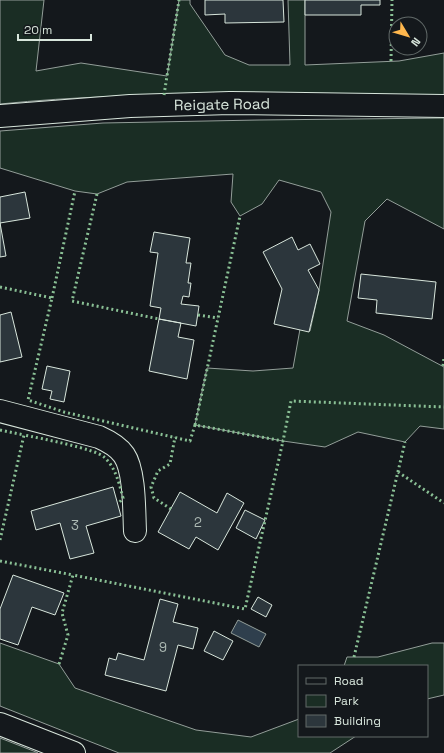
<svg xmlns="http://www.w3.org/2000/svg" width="444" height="753" font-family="'Space Grotesk',sans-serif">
<rect width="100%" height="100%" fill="#14181c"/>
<path fill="#1a2d24" stroke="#939e99" d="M0,0H44L36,71L81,63L167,76L179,0H190V4L225,55L249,65H290L288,0H305V65L399,61L444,53V98C297,96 147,89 0,104Z
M444,118V229L387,199L365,221L347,321L384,335L444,367V429L420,426L405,442L358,432L325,447L283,441L195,425L207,368L253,371L293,368L300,329L310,331L319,290L331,212L321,192L279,180L262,204L240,216L231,202L233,174L127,182L97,194L75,191L0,168V131L103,123L259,120Z
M0,643L59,664L75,688L196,730L251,737L299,719V736H356L330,753H119L0,706Z
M432,643H444V695L427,699V666H344L347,657H378Z
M0,738L36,752L38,753H0Z"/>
<path fill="#2f3f4d" stroke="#939e99" d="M238,620L266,634L259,647L231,633Z"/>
<path fill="#2c363c" stroke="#d8e6dc" d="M205,0H283L284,22L225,23V14L205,15Z
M305,0H380V5H361V15H305Z
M25,192L30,218L0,223L6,256L0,257V197Z
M154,232L190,238L186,263H191L188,283H191L189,297L183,296L181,304L199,306L196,326L159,319L161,308L150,306L158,253L150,252Z
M292,237L298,250L310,244L320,264L308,270L319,290L309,332L274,324L282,289L263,252Z
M361,274L436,282L432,319L376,313L377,300L358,298Z
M11,312L22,357L0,362V315Z
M159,319L181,323L178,337L194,340L187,379L149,371Z
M47,366L70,371L64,402L50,399L52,391L42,389Z
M113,487L121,516L86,526L94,553L70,559L60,523L36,530L31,511Z
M180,492L217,513L227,493L244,503L218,550L196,537L189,549L158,532Z
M245,510L265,520L256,539L236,528Z
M13,575L64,593L55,615L32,607L18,645L0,639V609Z
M258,597L272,605L266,617L251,609Z
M160,599L178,604L173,622L198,628L193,649L178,645L166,691L105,675L109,658L116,660L118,653L144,660Z
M214,631L233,641L223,660L204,651Z"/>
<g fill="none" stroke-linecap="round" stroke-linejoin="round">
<g stroke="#d8e6dc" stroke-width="24">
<path id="minor" d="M0,411L99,437C108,441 118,446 124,455C135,471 134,511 135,531"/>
</g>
<g stroke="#d8e6dc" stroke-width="24">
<path id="secondary" d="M0,116L130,106L230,103L444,106"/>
</g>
<g stroke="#d8e6dc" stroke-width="24">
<path id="trunk" d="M0,724L74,753"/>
</g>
<use href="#minor" stroke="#14181c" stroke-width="22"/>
<use href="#secondary" stroke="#14181c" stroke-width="22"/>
<use href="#trunk" stroke="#14181c" stroke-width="22"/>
<path stroke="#8ac095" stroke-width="3" stroke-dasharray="2 3" stroke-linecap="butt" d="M391,61L392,0
M164,95L179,0
M97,194L72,301L159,319
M0,287L52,298L28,400L64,412L190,441L195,425L283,441L291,401L444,407
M52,298L75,191
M198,315L218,318
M443,366L444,357
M195,425L240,216
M0,430L24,435
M398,472L444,503
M171,509L154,498L151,487L158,471L170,464L175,437
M0,540L24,435C39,438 96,449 104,457C116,468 119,483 123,498L118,504
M0,561L73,575
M354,657L405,442
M59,664L68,635L62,613L73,575L245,609L283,441"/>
</g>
<g text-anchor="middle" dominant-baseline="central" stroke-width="3" stroke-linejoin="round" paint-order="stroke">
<g font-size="13" fill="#adbab4">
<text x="198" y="522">2</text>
<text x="75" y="525">3</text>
<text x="163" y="647">9</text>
</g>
<g font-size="15" fill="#d8e6dc" stroke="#14181c">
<text transform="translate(222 104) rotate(-1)">Reigate Road</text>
</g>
</g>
<rect x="298" y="665" width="130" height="72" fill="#14181c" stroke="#626a69"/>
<rect x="306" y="678" width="20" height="6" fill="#14181c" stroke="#626a69"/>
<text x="334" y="685" font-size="12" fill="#d8e6dc">Road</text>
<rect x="306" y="695" width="20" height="12" fill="#1a2d24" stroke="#626a69"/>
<text x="334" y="705" font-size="12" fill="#d8e6dc">Park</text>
<rect x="306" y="715" width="20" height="12" fill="#2c363c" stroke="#626a69"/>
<text x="334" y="725" font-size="12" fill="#d8e6dc">Building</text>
<g transform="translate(408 36) rotate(128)"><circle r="19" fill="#14181c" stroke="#626a69"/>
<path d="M0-3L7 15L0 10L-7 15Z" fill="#ffb74d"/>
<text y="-6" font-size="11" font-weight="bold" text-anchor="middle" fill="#d8e6dc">N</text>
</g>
<path d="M18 34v6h73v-6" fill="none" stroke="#d8e6dc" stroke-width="2"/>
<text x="24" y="34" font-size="12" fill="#d8e6dc" stroke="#14181c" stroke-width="3" paint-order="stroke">20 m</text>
</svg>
